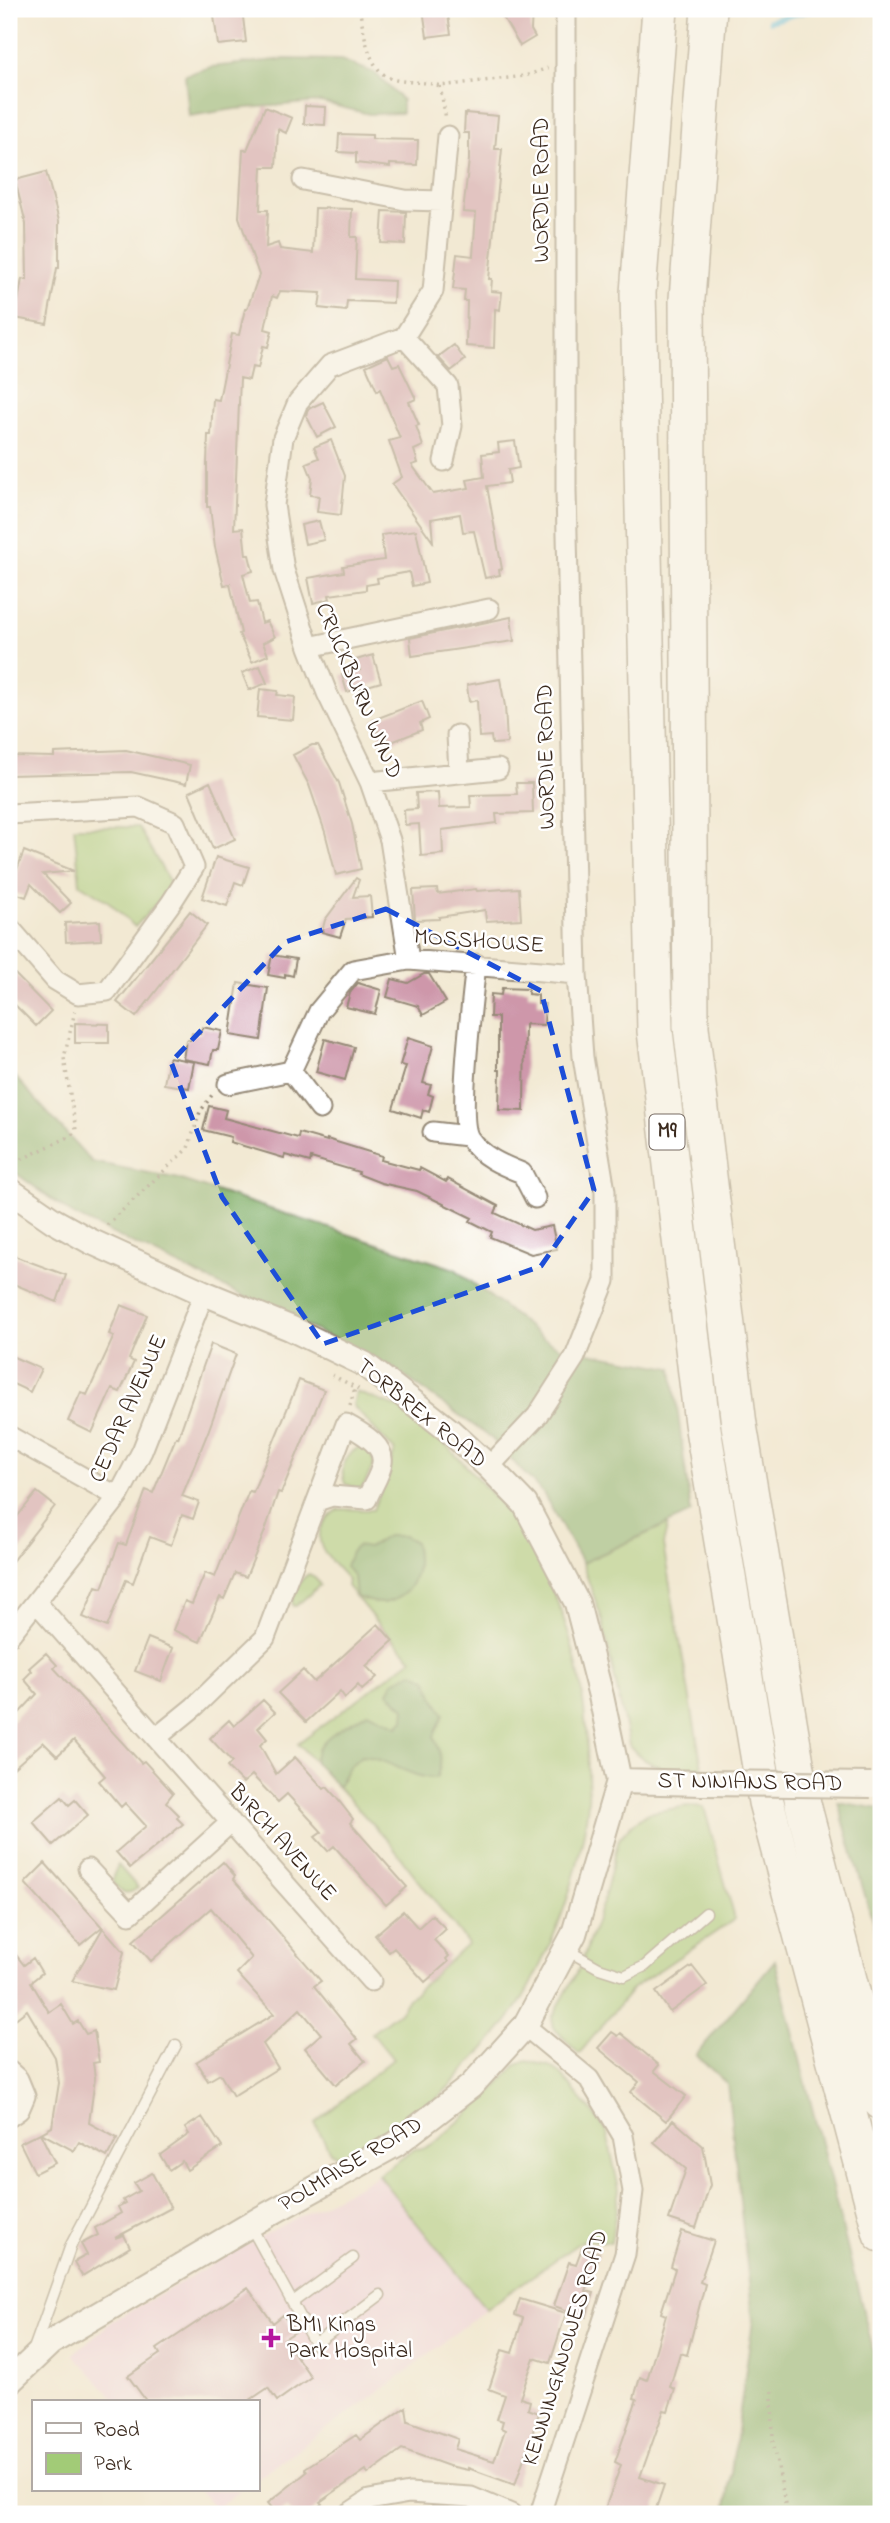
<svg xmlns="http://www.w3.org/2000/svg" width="890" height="2523" font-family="'Indie Flower',sans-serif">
<rect width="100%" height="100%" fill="#fff"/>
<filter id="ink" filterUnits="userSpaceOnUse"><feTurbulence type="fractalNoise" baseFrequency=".0143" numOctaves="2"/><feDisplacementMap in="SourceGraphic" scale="14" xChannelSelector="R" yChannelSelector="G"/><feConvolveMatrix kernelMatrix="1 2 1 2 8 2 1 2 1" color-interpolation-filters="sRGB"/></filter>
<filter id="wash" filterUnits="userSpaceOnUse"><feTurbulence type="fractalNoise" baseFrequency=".00686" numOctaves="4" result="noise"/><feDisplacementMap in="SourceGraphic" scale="28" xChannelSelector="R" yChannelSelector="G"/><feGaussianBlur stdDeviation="1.57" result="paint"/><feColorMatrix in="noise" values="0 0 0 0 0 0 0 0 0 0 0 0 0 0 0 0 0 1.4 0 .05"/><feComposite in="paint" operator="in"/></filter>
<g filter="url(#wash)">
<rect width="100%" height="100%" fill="#f2e9d3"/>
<path fill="#f1d0e3" d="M378,2175L486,2309L393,2382L257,2478V2402H118L73,2354L111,2322L269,2232Z
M199,2490H241L216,2508Z"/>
<path fill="#a2cb77" stroke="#6e7a4a" stroke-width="2" d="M74,827H138L172,886L135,927L109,902L80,884Z
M356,1392C373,1399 393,1404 409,1414C436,1432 457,1456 478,1479C549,1554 583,1644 587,1747C588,1771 590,1796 586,1820C577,1880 557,1936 528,1989C512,2019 490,2043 466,2068C457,2078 448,2089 437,2098C408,2121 376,2140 345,2160L330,2152L315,2123L393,2059L372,2033L401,2010L408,1999L468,1944L388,1841L298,1744L412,1659L378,1624L347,1586L348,1580C326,1555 302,1536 338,1509L373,1510L395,1451L353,1406Z
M360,1447L371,1452L374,1464L363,1487L359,1489L345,1484C339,1469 345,1454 360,1447Z
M668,1524L663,1545L703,1773C672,1771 650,1771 629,1745L602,1619L582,1563Z
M309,1574L315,1577L320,1585L296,1606H293C290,1598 300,1578 309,1574Z
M688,1806L704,1807L735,1919L633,1988L579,2054L554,2028L552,2018L580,1967L603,1902L619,1839L630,1826L648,1813Z
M118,1865L138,1888L131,1892L123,1893L113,1883V1876Z
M527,2061L549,2066L560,2073L606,2129L619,2189L611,2242L583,2240L486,2309L378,2175L415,2149L425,2148L437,2141L492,2092L516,2065Z"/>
<path fill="#81af68" stroke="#5e6c43" stroke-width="2" d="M285,59L341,60L375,73L402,100V113L369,114L320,102L235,109L189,116L185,75L211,67Z
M9,1070L92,1162L175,1178L455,1269L543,1338L561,1348L672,1368L691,1513L582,1563L543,1493L490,1437L390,1366L73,1215L9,1168Z
M387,1536H404L415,1542C421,1569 415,1597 383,1603C376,1604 364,1599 356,1597L354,1577L346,1566L351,1552L357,1546L368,1548Z
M413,1672L427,1679L433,1696L444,1714L434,1736C440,1753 444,1761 436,1778C410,1779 388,1758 361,1756L348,1768L338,1787L314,1761C318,1735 349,1725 368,1712L398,1726L404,1720L405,1708L388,1693L393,1682Z
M838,1802L881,1809V1951Z
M775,1960L881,2382V2514H725L753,2320L727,2084L696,2055Z"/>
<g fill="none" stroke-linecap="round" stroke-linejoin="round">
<path stroke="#64c0e2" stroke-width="6" d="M770,21L813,9"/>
</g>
<g id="blocks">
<path fill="#ce97aa" d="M213,9H242L246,42L218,45Z
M423,9H447L451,34L427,37Z
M498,9H532L531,30L535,37L520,46Z
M305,106L326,107L325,125L304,124Z
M265,107L292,118L286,133L278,129L276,167H262L260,210H268L266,247L278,243L280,249L313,253L315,208L352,209L351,237H357L355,279L394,281L393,303L347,301L346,311L319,308L321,293L280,291L277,298L272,296L265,329L272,331L268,347L263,346L258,368L252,367L249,380L240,378L234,529L243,528L246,555H249L253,571L243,574L250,603L257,602L262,623L267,621L275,637L263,643L268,655L252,662L239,634L241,633L230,584L224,585L215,547L210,507H207V464L208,435H211L213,399L219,400L232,334L239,335L245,309H247L259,275L239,217L243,150H247Z
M465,113L498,116L495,149H502L489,279H492L491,291L502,292L500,310L495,309L494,348L466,346L467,301H464L465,290L453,289L457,254L473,256L476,213L463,212L469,160V133H464Z
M339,134L372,135V139L418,140L417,165L390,164V167L356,163V153L338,152Z
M46,172L59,221V268H57L47,324L15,318L22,279L27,280L26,224L15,180Z
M383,211L406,212L405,244L381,243Z
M454,345L465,360L451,371L438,357Z
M388,356L393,366L399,364L416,399L409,402L419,425L416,426L423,446L414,450L418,463L412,465L433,494L469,488L467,480L484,477L482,454L499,452L498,443L515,441L519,468L508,470L510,483L487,486L502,569L499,570L500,575L485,578L474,531L463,532L460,514L431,519L433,542L392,484L402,477L389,441L400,438L380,389L377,391L366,366Z
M323,402L336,427L317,437L306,415L308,409Z
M331,440L345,476L341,515L317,512L319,496L310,495L312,478L306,463L319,458L314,447Z
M319,521L324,540L305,544L301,525Z
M416,530L427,583L412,586L409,572L377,578L378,583L366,585V590L329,595L330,599L313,603L308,578L344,572L343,566L384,560L381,535Z
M511,617L514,641L412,656L410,638Z
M373,655L381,682L347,692L342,675L360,670L356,660Z
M260,666L267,683L249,690L242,673Z
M500,679L505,706L507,743L492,744L491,736L479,737L477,700L469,702L467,685Z
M260,689L278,691L277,695L295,697L293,720L257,717Z
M422,701L429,719L420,723L422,730L389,743L385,734L380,736L373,720Z
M312,745H318L339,783L352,824L361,869L336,875L325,832L309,785L293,755Z
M126,750L190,765L186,784L131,772L9,775V756L54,757V753Z
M210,782L235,839L213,849L189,792Z
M516,783H532L533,813L496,814L497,823L442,830L443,854L421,856L419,824L405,825L404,810L417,809L416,793L438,792L439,808L471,807L470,795L517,794Z
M24,851L74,871L43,874L71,903L60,913L31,884L26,897L9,891Z
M216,857L249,867L243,885L235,882L227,906L202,898Z
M356,878L359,880L353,897L370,896L372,917L346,919L340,937L322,932L325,920Z
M519,888L521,919L486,921L485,910L439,917V919L415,920L413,890L437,889L438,894L476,889L477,891Z
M190,911L207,925L136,1017L117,1002Z
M100,921L101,940L66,942L65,923Z
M272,955L296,959L293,976L285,974V978L268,975Z
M9,968L51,1011L36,1026L9,999Z
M424,974H429L446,1002L423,1015L418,1006L387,997L392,979L408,983Z
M238,983L268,988L261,1040L230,1035Z
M358,983L381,990L375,1014L346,1007L350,993Z
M502,988L528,989V994L538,995V1004H545L544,1025L525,1024L524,1111L499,1110L500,1070H498V1017H490L491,994L501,995Z
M75,1023L109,1024V1043H75Z
M202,1027L222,1031L218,1050H213L210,1064L183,1059L186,1040H190L192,1033L200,1034Z
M408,1038L433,1046L423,1083L431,1085L428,1094L433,1096L429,1112L423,1110L421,1118L393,1109L406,1066L400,1065Z
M325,1039L354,1047L345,1080L316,1072Z
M169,1057L194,1062L189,1088L164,1084Z
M209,1106L226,1110L224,1118L298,1138L299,1133L327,1141V1139L382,1156L381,1160L419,1170L420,1168L446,1182L448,1179L498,1206L495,1213L532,1230L552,1226L557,1249L531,1254L490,1237L492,1232L470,1221L472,1218L417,1191L381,1183L358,1174L359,1172L311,1158L310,1162L285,1155L284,1158L230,1142L231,1137L203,1130Z
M14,1256L66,1275L57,1302L9,1282V1270Z
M121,1305L147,1315L129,1359L134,1362L120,1392L112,1389L92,1433L68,1421L81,1392L87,1395L114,1336L109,1334Z
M211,1344L236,1354L208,1432L182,1496L199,1502L193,1519L182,1515L171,1545L150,1537L133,1583L126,1580L107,1627L83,1617L96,1586L102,1588L119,1543L126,1545L146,1490L153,1493L176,1437L178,1438Z
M9,1355L41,1369L30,1392L9,1382Z
M299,1380L324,1390L281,1493L278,1492L265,1531L246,1577L235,1573L224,1599L220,1597L200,1642L173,1630L185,1601L192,1604L205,1573L215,1577L249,1491L253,1492Z
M37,1492L55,1506L9,1565V1527Z
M378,1624L393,1641L366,1666L377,1677L362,1690L358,1685L345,1698L340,1691L306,1722L278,1693L303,1670L314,1682Z
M148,1638L173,1648L161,1681L135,1671Z
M46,1653L57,1665L54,1668L141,1763L144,1761L173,1793L166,1802L179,1815L177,1818L183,1824L130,1868L116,1852L146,1826L125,1803L121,1807L99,1781L105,1776L74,1740L57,1756L43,1742L9,1772V1724L37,1694L24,1679L32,1671L29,1668Z
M263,1700L275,1712L258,1728L267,1739L260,1745L276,1774L295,1757L324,1789L327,1787L335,1796L353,1819L350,1823L407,1887L386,1905L334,1846L328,1851L315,1837L322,1832L287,1794L278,1802L252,1775L243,1783L227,1767L232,1762L210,1738L229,1720L234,1726Z
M62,1797L69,1805L75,1800L88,1815L53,1845L33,1822Z
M223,1862L235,1876L233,1879L321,1981L314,1986L357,2039L351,2044L365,2061L336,2085L305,2048L321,2034L300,2009L263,2044L278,2068L233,2096L220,2074L208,2081L196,2062L274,2014L237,1973L252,1958L211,1908L151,1961L133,1941Z
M45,1863L102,1927L80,1945L25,1883Z
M403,1911L418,1928L432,1915L446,1929L434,1940L449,1956L446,1959L448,1962L425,1982L394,1948L389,1952L375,1935Z
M103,1928L124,1952L114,1990L72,1981Z
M9,1946L24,1965L33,1958L42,1973L31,1982L49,2012L61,2004L73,2024L78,2021L86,2034L94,2031L99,2062L93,2063L95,2078L89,2123L117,2138L107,2157L79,2142L74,2151L41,2133L52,2127L59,2083L55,2057L27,2010L9,2024Z
M692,1966L707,1985L670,2012L656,1992Z
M612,2032L618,2036L621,2033L659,2065L654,2071L686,2096L666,2121L631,2092L639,2082L598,2048Z
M202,2117L222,2147L187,2170L182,2161L169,2170L160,2155L189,2134L185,2128Z
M673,2120L703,2146L710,2185L696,2228L669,2219L686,2169L654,2142Z
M40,2133L55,2163L35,2173L20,2143Z
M152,2173L171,2208L115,2238L124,2235L130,2247L82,2276L74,2262L87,2255L81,2244L98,2235L95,2228L121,2213L118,2207L125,2203L123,2200L139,2191L134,2183Z
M682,2231L714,2241L700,2282L705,2284L687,2355L680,2353L670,2387L675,2389L668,2411L664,2410L640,2477L664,2485L654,2514H603L621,2465L615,2462L637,2399L634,2398L640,2377L647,2380L666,2315L661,2313L675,2269L671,2267Z
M582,2248L599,2253L586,2291L594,2293L586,2317L554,2306L569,2262L576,2264Z
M248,2288L273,2323L283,2315L295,2332L284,2339L311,2377L277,2401L268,2388L247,2402H147L128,2376L160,2354L157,2349Z
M520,2299L566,2313L550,2363L534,2358L520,2398L530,2401L528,2409L539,2413L515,2485L468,2468V2470L449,2466L402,2449L368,2474L366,2470L320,2502L322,2504L309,2514H291L286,2508L277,2514L268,2503L307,2472L305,2468L356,2435L360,2440L406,2407L408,2421L458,2439L455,2449L494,2461L505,2430L501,2428L503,2421L497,2419L505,2395L489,2389L502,2350L512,2353L523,2318L515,2315Z"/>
</g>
</g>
<g filter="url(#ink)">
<use href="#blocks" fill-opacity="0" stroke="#968a78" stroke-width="2"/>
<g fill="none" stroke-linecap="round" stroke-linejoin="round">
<g stroke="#968a78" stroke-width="13">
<path id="service" d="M567,1950L599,1968L624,1976L645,1966L706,1913
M250,2225L315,2344L380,2295
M293,2302L353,2258
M34,2349L71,2245L176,2045"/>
</g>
<g stroke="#968a78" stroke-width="23">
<path id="minor" d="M303,180L405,200L442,201
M404,337L448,386L452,426L444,461
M309,647L489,609
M457,735L459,772
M370,782L498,769
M9,814L139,807L175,823L194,867L171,903L107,991L78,994L55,980L9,927
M409,960L390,840L370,782L327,693L309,647L284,570L274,505L283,438L298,402L330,365L404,337L433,291L448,136
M476,964C473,993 457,1119 469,1138C482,1157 502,1165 522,1173L535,1198
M291,1071L320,1109
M228,1084L291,1071L319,1011L353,970L409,960L577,974
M433,1132L467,1136
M9,1436L118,1497
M489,1467L537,1416L575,1357L605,1281V1191L583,1057L577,974L566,491V9
M36,1602L371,1981
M9,1636L118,1497L142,1451L204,1293
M156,1738L194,1707L265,1638L346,1424C359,1432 385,1444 382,1463C381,1474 371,1488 367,1499L332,1496L317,1501
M88,1869L130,1914L231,1822
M525,2026L589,2079L623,2136L633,2191L625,2254L540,2514
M9,2071L18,2079L25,2096L19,2110L9,2117
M348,2514L369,2500L409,2493L471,2497L511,2514"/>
</g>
<g stroke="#968a78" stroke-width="28">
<path id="tertiary" d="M9,1190L54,1221L90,1241L204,1293L290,1328L364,1364L450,1431L489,1467L525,1504L577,1603L601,1696L619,1781L574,1934L525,2026L471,2086L396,2144L260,2219L50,2343L9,2382
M619,1781L703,1783"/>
</g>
<g stroke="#968a78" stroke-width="38">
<path id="motorway" d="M660,9L638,293L655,1031L702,1423L766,1802L881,2234
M709,9L687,299L691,1027L739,1425L803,1804L881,2102"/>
</g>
<path stroke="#968a78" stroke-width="3.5" stroke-dasharray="2 5" stroke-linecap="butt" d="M359,9C365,32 367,74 396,80C411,83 425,81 440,86L525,76L548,68
M440,86L446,119
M9,1165L71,1136L76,1130L64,1058L75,1011
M107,1225L188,1148L200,1112L212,1095
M332,1375L360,1390
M350,1406L355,1388
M772,2391L773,2440L787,2514"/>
<use href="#service" stroke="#fff" stroke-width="10"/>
<use href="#minor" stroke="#fff" stroke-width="19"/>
<use href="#tertiary" stroke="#fff" stroke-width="24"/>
<use href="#motorway" stroke="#fff" stroke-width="35"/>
<g stroke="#968a78" stroke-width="28" stroke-linecap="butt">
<path id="tertiary-bridge" d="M703,1783L871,1785"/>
</g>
<use href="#tertiary-bridge" stroke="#fff" stroke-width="24"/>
</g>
</g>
<path d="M0 0H890V2523H0ZM386,909L541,991L594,1190L541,1266L323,1344L222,1197L171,1062L285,942Z" fill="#f2e9d3" fill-opacity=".55" fill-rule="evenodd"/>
<path fill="none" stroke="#1d4ed8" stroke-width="5" stroke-dasharray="14 9" stroke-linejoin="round" d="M386,909L541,991L594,1190L541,1266L323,1344L222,1197L171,1062L285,942Z"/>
<path fill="#b5179e" stroke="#fff" stroke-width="2.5" d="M267.5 2327.5h7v7h7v7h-7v7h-7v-7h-7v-7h7z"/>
<g text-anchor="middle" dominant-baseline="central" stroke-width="5" stroke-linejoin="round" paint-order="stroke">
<rect fill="#fff" stroke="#766a62" stroke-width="2" x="649.5" y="1114.5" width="35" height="35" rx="5"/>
<g font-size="21" font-weight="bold" fill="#3b2a1e">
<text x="667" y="1132">M9</text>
</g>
<g font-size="23" fill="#3b2a1e" stroke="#fff">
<text transform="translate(542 190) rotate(-90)">WORDIE ROAD</text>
<text transform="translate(358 691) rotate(67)">CRUCKBURN WYND</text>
<text transform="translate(547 757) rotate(-91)">WORDIE ROAD</text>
<text transform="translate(479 942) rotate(4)">MOSSHOUSE</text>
<text transform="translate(129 1409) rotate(-66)">CEDAR AVENUE</text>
<text transform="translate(421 1414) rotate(39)">TORBREX ROAD</text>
<text transform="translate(750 1783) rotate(1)">ST NINIANS ROAD</text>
<text transform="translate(282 1843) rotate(48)">BIRCH AVENUE</text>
<text transform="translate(351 2165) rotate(-31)">POLMAISE ROAD</text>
<text transform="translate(566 2348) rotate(-73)">KENNINGKNOWES ROAD</text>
</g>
<g font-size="23" fill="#3b2a1e" stroke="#fff" text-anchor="start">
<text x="287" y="2325">BMI Kings<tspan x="287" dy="26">Park Hospital</tspan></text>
</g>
</g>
<rect width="890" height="2523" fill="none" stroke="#fff" stroke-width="35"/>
<rect x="32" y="2400" width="228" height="91" fill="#ffffff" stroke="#b1aaa5" stroke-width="2"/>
<rect x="46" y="2423" width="35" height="10" fill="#ffffff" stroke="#b1aaa5" stroke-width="2"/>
<text x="94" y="2436" font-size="21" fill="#3b2a1e">Road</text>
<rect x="46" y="2453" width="35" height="21" fill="#a2cb77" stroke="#b1aaa5" stroke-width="2"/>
<text x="94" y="2470" font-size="21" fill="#3b2a1e">Park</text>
</svg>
